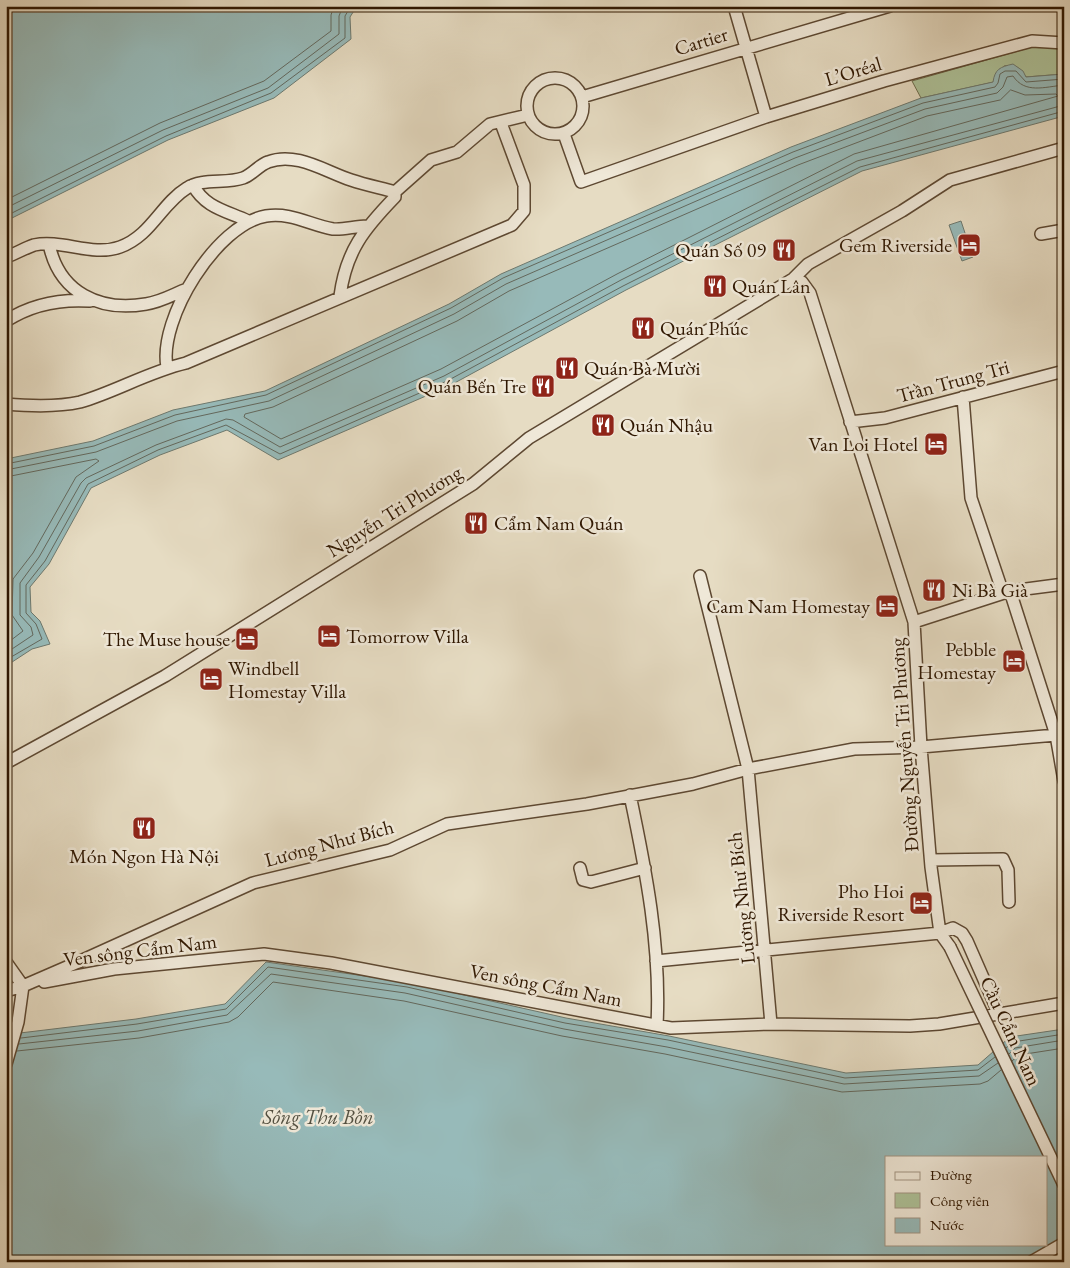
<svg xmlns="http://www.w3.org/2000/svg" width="1070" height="1268" font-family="'EB Garamond',serif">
<rect width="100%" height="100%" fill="#e6dcc3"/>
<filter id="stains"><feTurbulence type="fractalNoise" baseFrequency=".004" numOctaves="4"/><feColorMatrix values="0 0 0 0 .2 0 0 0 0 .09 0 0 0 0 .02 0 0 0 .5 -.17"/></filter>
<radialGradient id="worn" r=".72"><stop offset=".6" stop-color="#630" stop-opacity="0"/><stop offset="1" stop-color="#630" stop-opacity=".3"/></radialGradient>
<path fill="#aec299" stroke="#6e6c4d" d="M1036,46L1064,48V74L1026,77C1019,67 1016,64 1004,66L994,82L921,98L912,81Z"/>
<path fill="#97bab9" stroke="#6d796f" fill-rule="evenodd" d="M6,6H357L350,17L351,39L274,98L168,140L6,221Z
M1013,64L1023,71L1026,77L1064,74V116L862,171L626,290L449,386L278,460L227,430L160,455L91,488L49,564L30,587L31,612L40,621L50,644L32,649L6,666V459L93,441L173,410L265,391L449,304L501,274L791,147L921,98L993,82C995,69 1000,67 1013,64Z
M961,221L973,257L962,261L949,225Z
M266,962L407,982L566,1018L669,1036L846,1073L978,1065L1010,1037L1064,1029V1238L1018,1262H6V1019L20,1033L136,1019L225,1004ZM886,1157H1046V1244H886Z"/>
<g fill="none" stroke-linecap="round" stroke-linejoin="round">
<path stroke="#63685d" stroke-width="1" d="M1011,90L1025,95L1056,94L1058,96L854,154L617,274L441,369L281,439L244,417L245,414L273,407L457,321L509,291L798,165L927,116L1000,100Z
M6,200L160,123L264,81L331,31V15L334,6
M6,208L163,130L268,88L339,34V16L343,6
M6,216L166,136L271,93L345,38V16L351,6
M6,464L94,446L175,415L266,395L451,308L503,278L793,152L923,103L995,87L998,83L1000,74L1005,71H1016L1026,82L1064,79
M6,470L96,452L177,421L269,401L454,314L506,284L795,158L925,109L997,93L1003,87L1007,77L1013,76C1025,94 1044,87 1064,85
M6,477L96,459L99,461L76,477L33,553L13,579L12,615L23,631L6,644
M6,653L33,635L31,627L20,615V583L39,557L81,483L86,478L156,445L226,419L233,420L280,447L444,376L621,280L857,161L1064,105
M6,660L42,639L36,624L26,613V585L45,561L88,484L158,450L226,425L280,454L447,381L623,286L860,167L1064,111
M21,1038L137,1024L226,1009L268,967L407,987L565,1023L668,1040L845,1078L978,1070L995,1057
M19,1044L138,1031L227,1015L271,974L405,993L564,1029L667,1047L844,1084L979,1076L998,1063
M1006,1048L1013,1042L1064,1034
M17,1051L139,1038L229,1022L238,1017L273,982L404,1001L562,1036L665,1054L842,1092L980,1084L988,1081L1001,1070
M1009,1054L1015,1048L1064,1040
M1012,1061L1019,1055L1064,1048"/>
<g stroke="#5d4832" stroke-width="14">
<path id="street" d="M734,6L766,117
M527 106a28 28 0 1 1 56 0a28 28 0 1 1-56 0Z
M582,97L890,6
M564,134L581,182L766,117L884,81L1032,41L1064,43
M193,185C205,208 227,211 248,221
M1041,234L1064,230
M49,244C59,293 100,312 146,304C161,302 174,294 187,289
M6,257C15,254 25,248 34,245C62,239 92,257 120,247C151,236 161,204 187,188C202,178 226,184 243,178C252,175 259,165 268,162C296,151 326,172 351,180C366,185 381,188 395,192L431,160L457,152L490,124L528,115
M793,279L802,282L810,293L914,622L921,747L931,867L940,933L950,947
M340,296C346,251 364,229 395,197V192
M6,321C32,304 59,299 90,301
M167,367C158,319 217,224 266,216C291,212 310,225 333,229C344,230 355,226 367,226
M963,397L971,498L1003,593
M6,404C29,406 58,407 80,402C115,392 148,372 186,363L512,225L524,211V185L501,123
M850,422L885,418L1064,371
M700,576L748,769L771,1024
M1010,591L1056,735L1064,781
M914,622L1010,591L1064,584
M6,763L165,676L473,484L529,438L793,279L808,264L902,211L950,180L1064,148
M630,795C646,871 661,947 657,1025
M931,860L1003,859L1008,870L1009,902
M580,868L583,880L591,882L645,868
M656,961L940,933L953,928L962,933L967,941L999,1014
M6,962L23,986
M44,982L114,969L264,954L331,963L671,1028L771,1024L910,1026L939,1024L1064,1003
M6,991L23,986L76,963L253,883L390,850L447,824L587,804L693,784L748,769L854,749L921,747L1056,735L1064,736
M6,1064L18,1022L23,986
M1031,1262L1064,1243"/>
</g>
<use href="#street" stroke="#efe8d8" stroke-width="11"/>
<g stroke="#5d4832" stroke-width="14" stroke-linecap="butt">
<path id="street-bridge" d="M950,947L1064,1185"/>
</g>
<use href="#street-bridge" stroke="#efe8d8" stroke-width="11"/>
</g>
<defs>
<g id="hotel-square" transform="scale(1.25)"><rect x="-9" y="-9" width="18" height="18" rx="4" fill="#8f2418" stroke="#efe8d8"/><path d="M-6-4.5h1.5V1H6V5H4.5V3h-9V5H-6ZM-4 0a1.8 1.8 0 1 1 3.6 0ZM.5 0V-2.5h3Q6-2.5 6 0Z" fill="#fff"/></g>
<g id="restaurant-square" transform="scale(1.25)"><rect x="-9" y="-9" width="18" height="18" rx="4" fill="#8f2418" stroke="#efe8d8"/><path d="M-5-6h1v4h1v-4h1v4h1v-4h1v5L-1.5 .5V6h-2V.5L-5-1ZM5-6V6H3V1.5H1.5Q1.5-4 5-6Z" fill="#fff"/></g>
</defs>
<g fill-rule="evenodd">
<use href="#hotel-square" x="969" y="245"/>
<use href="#restaurant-square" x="784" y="250"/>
<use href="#restaurant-square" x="715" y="286"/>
<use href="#restaurant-square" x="643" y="328"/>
<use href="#restaurant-square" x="567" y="368"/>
<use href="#restaurant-square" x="543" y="386"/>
<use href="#restaurant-square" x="603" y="425"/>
<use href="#hotel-square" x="936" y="444"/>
<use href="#restaurant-square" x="476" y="523"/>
<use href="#restaurant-square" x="934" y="590"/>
<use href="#hotel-square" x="887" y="606"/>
<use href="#hotel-square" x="329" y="636"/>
<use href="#hotel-square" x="247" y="639"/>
<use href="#hotel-square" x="1014" y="661"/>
<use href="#hotel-square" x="211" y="679"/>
<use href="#restaurant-square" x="144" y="828"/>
<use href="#hotel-square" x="921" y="903"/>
</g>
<g text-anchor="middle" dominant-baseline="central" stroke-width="5" stroke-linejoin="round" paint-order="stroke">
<g font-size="20" fill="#2f1701" stroke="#efe8d8">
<text transform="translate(701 41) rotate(-17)">Cartier</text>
<text transform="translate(853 71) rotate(-17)">L’Oréal</text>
<text transform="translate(953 381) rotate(-15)">Trần Trung Tri</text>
<text transform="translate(394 511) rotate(-32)">Nguyễn Tri Phương</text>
<text transform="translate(904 745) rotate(-94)">Đường Nguyễn Tri Phương</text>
<text transform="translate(329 843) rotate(-15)">Lương Như Bích</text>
<text transform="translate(741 898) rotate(-96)">Lương Như Bích</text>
<text transform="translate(140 950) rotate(-7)">Ven sông Cẩm Nam</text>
<text transform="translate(546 985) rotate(11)">Ven sông Cẩm Nam</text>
<text transform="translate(1011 1031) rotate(65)">Cầu Cẩm Nam</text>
</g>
<g font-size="20" fill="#2f1701" stroke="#efe8d8" text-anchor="end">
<text x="952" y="245">Gem Riverside</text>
<text x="766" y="250">Quán Số 09</text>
<text x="732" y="286" text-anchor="start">Quán Lân</text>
<text x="660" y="328" text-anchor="start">Quán Phúc</text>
<text x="584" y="368" text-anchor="start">Quán Bà Mười</text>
<text x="526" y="386">Quán Bến Tre</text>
<text x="620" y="425" text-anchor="start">Quán Nhậu</text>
<text x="918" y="444">Van Loi Hotel</text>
<text x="494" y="523" text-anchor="start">Cẩm Nam Quán</text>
<text x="952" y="590" text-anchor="start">Ni Bà Già</text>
<text x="870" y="606">Cam Nam Homestay</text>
<text x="346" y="636" text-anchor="start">Tomorrow Villa</text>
<text x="230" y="639">The Muse house</text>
<text x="996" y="649">Pebble<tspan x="996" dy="23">Homestay</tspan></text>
<text x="228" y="668" text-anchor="start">Windbell<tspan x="228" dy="23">Homestay Villa</tspan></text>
<text x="144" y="856" text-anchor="middle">Món Ngon Hà Nội</text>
<text x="904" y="891">Pho Hoi<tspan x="904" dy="23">Riverside Resort</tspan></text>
</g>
<g font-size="21" font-style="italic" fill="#535041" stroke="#efe8d8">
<text x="318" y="1116">Sông Thu Bồn</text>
</g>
</g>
<rect width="1070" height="1268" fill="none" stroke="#e6dcc3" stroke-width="25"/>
<rect x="8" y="8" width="1055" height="1253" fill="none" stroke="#2f1701" stroke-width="2.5"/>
<rect x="12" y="12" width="1045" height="1243" fill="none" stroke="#2f1701"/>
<rect x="885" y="1156" width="162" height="90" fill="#efe8d8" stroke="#a29482"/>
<rect x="895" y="1172" width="25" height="8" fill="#efe8d8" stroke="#a29482"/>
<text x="930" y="1180" font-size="15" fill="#2f1701">Đường</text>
<rect x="895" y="1193" width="25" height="15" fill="#aec299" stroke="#a29482"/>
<text x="930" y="1206" font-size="15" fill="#2f1701">Công viên</text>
<rect x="895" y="1218" width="25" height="15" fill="#97bab9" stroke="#a29482"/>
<text x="930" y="1230" font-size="15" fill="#2f1701">Nước</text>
<rect width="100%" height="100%" filter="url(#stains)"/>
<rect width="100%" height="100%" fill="url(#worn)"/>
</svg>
